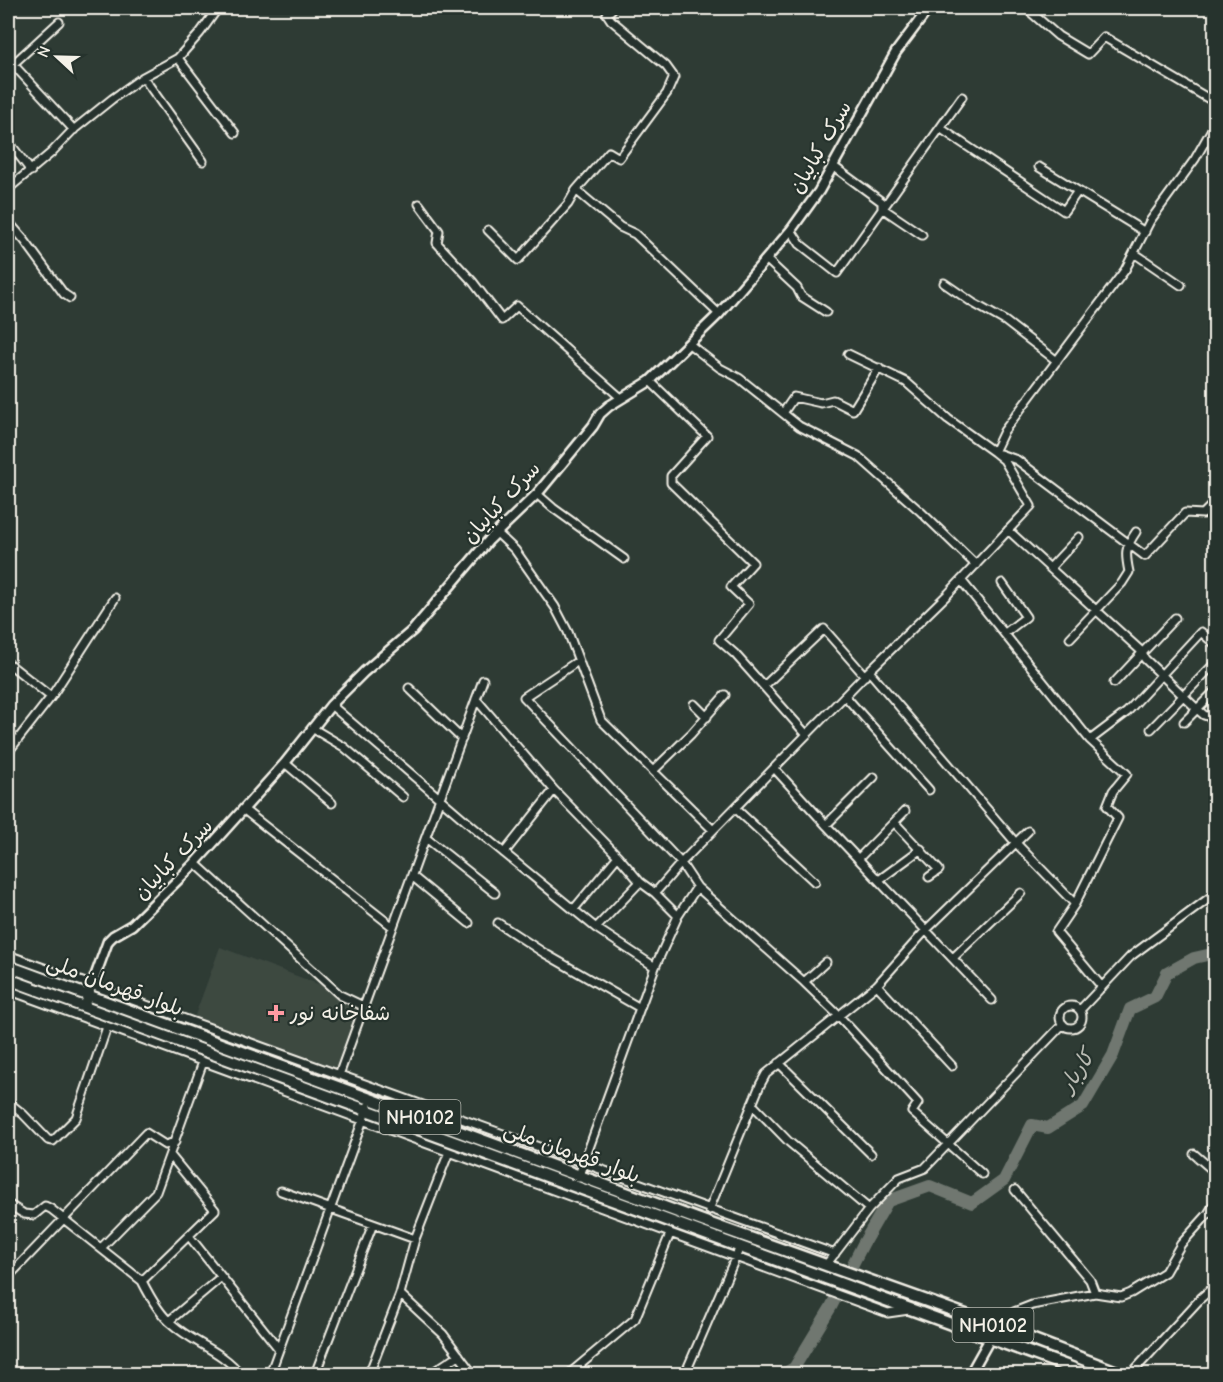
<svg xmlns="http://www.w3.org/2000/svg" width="1223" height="1382" font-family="'Comic Neue','Playpen Sans Arabic',sans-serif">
<rect width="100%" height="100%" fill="#2e3b34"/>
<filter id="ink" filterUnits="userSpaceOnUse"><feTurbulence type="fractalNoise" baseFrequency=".0167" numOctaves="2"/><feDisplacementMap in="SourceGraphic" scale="12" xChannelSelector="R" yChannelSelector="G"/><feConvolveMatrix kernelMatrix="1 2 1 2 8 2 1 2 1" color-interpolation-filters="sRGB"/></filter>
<g filter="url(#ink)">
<path fill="#3c4841" d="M220,947L329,988L359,1007L336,1071L194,1018Z"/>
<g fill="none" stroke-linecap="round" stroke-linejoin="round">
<path stroke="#6f7770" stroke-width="12" d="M783,1374L794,1368L831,1307L863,1244L888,1201L930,1186L972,1203L1004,1180L1032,1125L1048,1128L1083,1106L1113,1055L1130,1009L1155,997L1167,973L1194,958L1216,953"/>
<g stroke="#f4f1e8" stroke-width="11">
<path id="minor" d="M1026,8L1058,36L1088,54L1104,37L1216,103
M178,58L235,133
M8,59L74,130
M12,65L59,22
M143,77L203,161
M1210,98L1216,90
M940,128L1064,211L1078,191
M8,141L31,171
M833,166L882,202V208L922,235
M1039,167L1145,232
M8,189L51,153L72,131L112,99L143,77L178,58L200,33L218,8
M576,190L609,152L619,158L667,93L674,77L666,66L611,20L607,14L613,8
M419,204L439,231L437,243L473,282L502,320L517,306L621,398
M8,221L25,241L64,294L70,298
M488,230L518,260L568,204L576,190L620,227L635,234L719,314
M791,230L800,244L837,273L962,97
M1134,253L1181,285
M767,260L797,288L801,296L826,312
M944,283L973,303L1005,321L1057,361
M689,344L720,368L739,378L799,426L858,456L921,512L976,565
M848,354L906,382L948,419L994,452L1017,460L1145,556L1185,513L1203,514L1216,501
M650,381L707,436L671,476V483L753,563L731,587L749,604L719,640L735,654L806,734
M783,413L794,397L821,403L833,400L853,410L879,368
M537,494L553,508L624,559
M1008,530L1140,650L1145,659L1197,709L1204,715L1216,719
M496,532L515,550L555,607L568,632L601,720L713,830
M1050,568L1079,537
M961,580L1090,740L1127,774L1113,791L1107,806L1118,818L1075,904
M1002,583L1026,617L1005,633
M1070,638L1122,583L1129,572C1125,553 1125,548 1136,532
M578,661L524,697L681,863L697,887L804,982L838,1015L918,1103L912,1112L982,1174
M8,663L51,697
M869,671L1015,842L1075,904L1056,932L1102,987
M1114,683L1175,618
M764,686L824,629L865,676
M409,688L462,739
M845,696L929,790
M476,699L554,790L618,856L640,882L655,893L678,916
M694,704L707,717
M331,705L481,834L596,928L655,967
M1184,722L1216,690
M312,728L344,747L403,797
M1151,729L1216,662
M1090,740L1127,712L1201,632L1216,645
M8,752L51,697L115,598
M285,763L332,803
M774,768L826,825L992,1000
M653,771L691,734L725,695
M735,808L815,882
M243,809L393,927
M894,822L939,870L929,877
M826,825L874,777
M426,838L495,893
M504,853L554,790
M858,859L905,811
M195,863L340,995L363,1006
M412,876L469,923
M879,880L921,849
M655,893L681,863L869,671L948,594L1031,506L1004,460L994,452L1004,431L1125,270L1150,221L1195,159L1216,122
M574,909L618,856
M498,923L544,953L640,1008
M596,928L640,882
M8,955L835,1254
M954,957L1021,893
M804,982L826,962
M877,985L952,1066
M8,990L888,1313L909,1310
M1060 1017a11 11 0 1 1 22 0a11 11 0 1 1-22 0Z
M1080,1010L1131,956L1216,893
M779,1063L871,1154
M339,1075L483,680
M8,1102L23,1114L48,1140L53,1141L76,1118L107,1027
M752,1104L789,1142L869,1209
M1194,1154L1216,1173
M578,1178L655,967L678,916L697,887
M1015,1190L1090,1280L1095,1293
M281,1191L415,1239
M8,1204L24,1214L34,1215L45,1206L51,1209L142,1281C149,1295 159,1314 172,1324C193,1343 223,1351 240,1374
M709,1210L760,1085L766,1074L877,985L926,930L1028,831
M189,1236L279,1349
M102,1247L156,1192L203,1062
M826,1265L869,1209L899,1178L925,1168L1063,1024
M8,1277L146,1133L165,1145L175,1142
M142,1281L215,1210L170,1155
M400,1294L443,1334L473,1374
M169,1321L221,1277
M997,1326L1014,1312L1032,1305L1095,1293L1121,1297L1131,1293L1165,1272L1181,1244L1208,1214L1216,1201
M270,1374L368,1106
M315,1374L373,1224
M369,1374L400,1294L415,1239L449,1152
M430,1374L459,1355
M569,1374L635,1319L670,1234
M685,1374L740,1247
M1131,1374L1201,1298L1216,1285"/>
</g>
<g stroke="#f4f1e8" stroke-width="13">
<path id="tertiary" d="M84,1007L108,941L113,936L132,925L195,863L285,763L331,705L364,672L413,630L489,540L537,494L593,426L600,414L609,406L650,381L719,314L791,230L819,191L896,52L929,8
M970,1374L997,1326"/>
</g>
<g stroke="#f4f1e8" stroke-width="15">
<path id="trunk" d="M8,966L705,1222L997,1326L1122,1374
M8,979L1088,1374"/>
</g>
<use href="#minor" stroke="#26332d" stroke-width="7"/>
<use href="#tertiary" stroke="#26332d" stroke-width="8"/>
<use href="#trunk" stroke="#26332d" stroke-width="10"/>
</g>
</g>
<path fill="#ff9aa2" stroke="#26332d" stroke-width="2" d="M273 1004h6v6h6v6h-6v6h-6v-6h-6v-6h6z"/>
<g text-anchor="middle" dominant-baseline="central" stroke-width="4.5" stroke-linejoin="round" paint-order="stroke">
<g fill="#26332d" stroke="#b6b8b0" stroke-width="1.5">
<rect x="379.5" y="1100" width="81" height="34" rx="4.5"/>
<rect x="952.5" y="1308" width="81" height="34" rx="4.5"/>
</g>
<g font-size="20" font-weight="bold" fill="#f4f1e8">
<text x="420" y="1117">NH0102</text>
<text x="993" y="1325">NH0102</text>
</g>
<g font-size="21" fill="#f4f1e8" stroke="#26332d">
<text transform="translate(820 147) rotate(-60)">سرک کبابیان</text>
<text transform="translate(501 502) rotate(-47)">سرک کبابیان</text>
<text transform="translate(173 859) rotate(-46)">سرک کبابیان</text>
<text transform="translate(115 985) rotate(20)">بلوار قهرمان ملی</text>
<text transform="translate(572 1152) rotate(20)">بلوار قهرمان ملی</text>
</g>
<g font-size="21" fill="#f4f1e8" stroke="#26332d" text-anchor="start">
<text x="290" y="1013">شفاخانه نور</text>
</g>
<g font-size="22" font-style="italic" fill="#b8bab2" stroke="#26332d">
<text transform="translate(1077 1071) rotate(-56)">کاربار</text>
</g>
</g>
<rect width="1223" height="1382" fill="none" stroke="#26332d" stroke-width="30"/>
<rect x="15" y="15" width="1193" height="1352" fill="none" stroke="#f4f1e8" stroke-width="2" filter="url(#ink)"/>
<g transform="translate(57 57) rotate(292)" stroke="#26332d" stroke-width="4.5" paint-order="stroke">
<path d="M0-4.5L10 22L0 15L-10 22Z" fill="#f4f1e8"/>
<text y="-9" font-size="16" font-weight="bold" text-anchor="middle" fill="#f4f1e8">N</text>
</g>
</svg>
